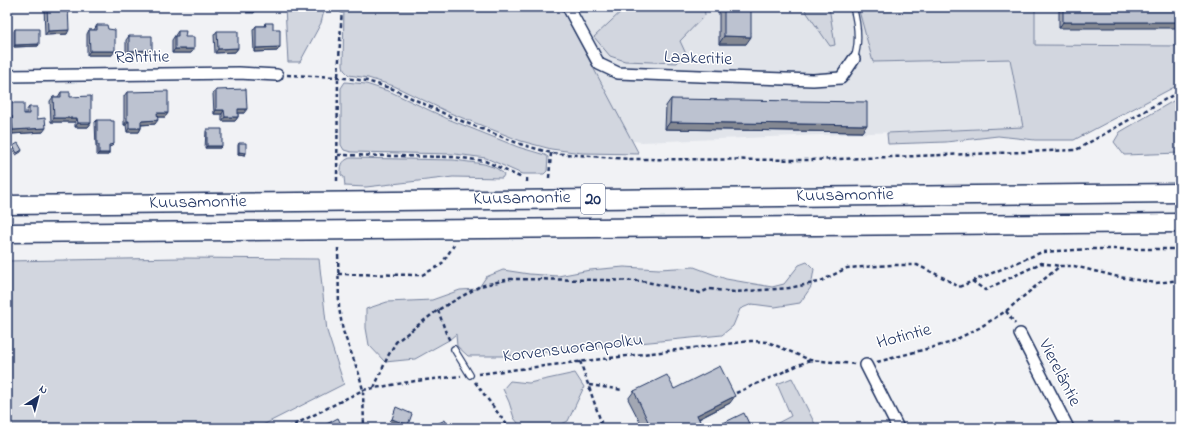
<svg xmlns="http://www.w3.org/2000/svg" width="1187" height="435" font-family="'Indie Flower',sans-serif">
<rect width="100%" height="100%" fill="#f1f2f5"/>
<filter id="ink" filterUnits="userSpaceOnUse"><feTurbulence type="fractalNoise" baseFrequency=".025" numOctaves="2"/><feDisplacementMap in="SourceGraphic" scale="8" xChannelSelector="R" yChannelSelector="G"/><feConvolveMatrix kernelMatrix="1 2 1 2 8 2 1 2 1" color-interpolation-filters="sRGB"/></filter>
<g filter="url(#ink)">
<path fill="#e1e4ea" d="M546,7H858L873,62L1010,58L1023,127L642,142L623,140Z
M1035,7H1180V46L1035,45Z"/>
<path fill="#d2d6df" stroke="#76829e" d="M285,7H325L321,23L300,62H288Z
M344,7H561L639,154L582,153L551,149L521,141L450,113L394,86L368,78L349,75L344,70L343,65Z
M626,7H704L705,15L680,41L686,54L677,63L625,61L610,56L594,37Z
M804,7H829L835,45L830,46L805,10Z
M858,7H1035V45L1180,46V84L1074,140H1035L998,136L946,142L888,144L887,133L1023,127L1010,59L873,62Z
M345,82L366,84L391,92L448,119L518,147L545,155L548,157L547,171L544,174H522L486,158L455,154L351,152L344,150L341,145V88Z
M1180,97V153L1124,155L1114,142L1120,132Z
M350,158L454,160L484,164L496,168L503,173L504,175L502,178L453,177L366,187L345,186L344,177L341,175C341,166 341,161 350,158Z
M181,258L319,259L327,331L344,384L257,428H7V261Z
M807,262L814,269L811,287L800,303L775,307L752,304L740,309L733,326L722,335L505,356H468L457,346L456,334L449,340L415,359L385,362L369,345L366,328V309L387,302L432,300L460,290L478,289L486,277L503,270L529,274L558,276L590,270L624,267L659,269L694,267L726,279L772,287L784,284L799,265Z
M575,373L584,387L568,421L554,428H522L514,418L509,402L503,389L510,381L529,383Z
M792,378L817,428H768L791,416L777,384Z"/>
<g fill="none" stroke-linecap="round" stroke-linejoin="round">
<g stroke="#1b2f5e" stroke-width="8">
<path id="service" d="M853,7C858,25 860,42 854,59
M454,349L470,375"/>
</g>
<g stroke="#1b2f5e" stroke-width="14">
<path id="minor" d="M568,7L599,64L618,73L813,80L841,78L854,59
M7,76L239,73L277,75
M1020,334L1068,428
M866,365L898,428"/>
</g>
<g stroke="#1b2f5e" stroke-width="21">
<path id="trunk" d="M7,205L1180,193
M7,233L1180,223"/>
</g>
<path stroke="#1b2f5e" stroke-width="2.5" stroke-dasharray="4 3" stroke-linecap="butt" d="M287,75L338,77L367,81L393,89L449,116L520,144L551,153L629,159L811,160L1076,150L1180,91
M338,155L454,157L485,161L522,178
M527,178V185
M549,178L551,153
M337,181L338,77L342,7
M338,248L339,308L343,331L359,374L363,390L364,428
M338,274L422,275L441,265L454,245
M972,281L985,290L1041,263L1060,266
M438,310L446,333L450,341
M1006,311L1015,324
M580,361L601,422L590,428
M877,362L949,343L979,328L1006,311L1060,266H1074L1119,277L1156,283L1180,280
M478,374L751,341L768,342L810,360L855,364
M475,382L509,428
M589,385L623,390
M374,388L388,356L396,342L438,310L480,286L510,279L603,280L642,281L700,293L709,289L734,292L789,288L819,282L847,268L893,265H917L944,278L959,287L1042,252L1092,249H1180
M736,393L810,360
M288,428L363,390L415,381L461,376"/>
<use href="#service" stroke="#fff" stroke-width="5.5"/>
<use href="#minor" stroke="#fff" stroke-width="11"/>
<use href="#trunk" stroke="#fff" stroke-width="18"/>
</g>
<path fill="#a2a7b3" stroke="#1b2f5e" d="M44,7H68L67,34L45,35Z
M719,7H751L746,44H719Z
M1059,7H1180L1059,28Z
M265,23L273,29L277,51L254,52L253,30L256,26H264Z
M97,25L108,29L112,55H87V34L89,30H94Z
M15,29L39,44L38,46L14,47V31Z
M178,31L185,37L194,49L191,53H172V40Z
M217,31L238,48L235,52L215,53L214,35Z
M129,36L149,54L126,55V40Z
M216,90L244,113H238V117L235,121H222V114H214L213,94Z
M61,92L70,97L91,123L88,127H75V122H51L50,101L53,97H58Z
M127,92L168,113L165,117H157L155,124L141,125V128L139,132H127L126,125H124V96Z
M671,99L862,132L665,129L666,106Z
M10,103L24,114H26V111L29,107L37,119L43,132L11,134L10,120H8L7,107Z
M97,120L114,144L112,146L109,147V153L108,155H97V147H96L95,122Z
M207,129L220,148H205L206,131Z
M239,143L246,153L245,155L238,154V145Z
M13,146L22,150L21,152L16,155L12,148Z
M674,389L730,403L699,419L703,428H643L628,399L634,391Z"/>
<path fill="#848892" stroke="#1b2f5e" d="M248,11H255L254,13H246Z
M1063,22H1180V28H1059Z
M69,30L67,34L45,35L48,31Z
M724,36L751,37L746,44H719Z
M39,44L38,46L14,47L15,45Z
M280,47L277,51L254,52L256,48Z
M238,48L235,52L215,53L218,49Z
M175,49H194L191,53H172Z
M152,50L149,54L126,55L129,51Z
M90,51H115L112,55H87Z
M238,109H247L244,113H235Z
M216,110H224L222,114H214Z
M157,113H168L165,117H155Z
M11,116H12L10,120H8Z
M225,117H238L235,121H222Z
M54,118H77L75,122H51Z
M158,120L155,124L138,125L141,121Z
M127,121H129L126,125H124Z
M670,122L867,125L862,132L665,129Z
M78,123H91L88,127H75Z
M46,128L43,132L11,134L13,130Z
M129,128H141L139,132H127Z
M207,146H222L220,148H205Z
M239,152L246,153L245,155L238,154Z
M99,153H109L108,155H97Z
M735,396L730,403L692,422L697,415Z
M392,419L408,425L406,427L390,421Z"/>
<path fill="#bcc2d0" stroke="#1b2f5e" d="M47,7H68L69,30L48,31Z
M248,7H255V11H248Z
M724,7H751V37L724,36Z
M1063,7H1180V22H1063Z
M265,23H273V29H280V47L256,48V26H266Z
M97,25H107L108,29L115,30V51H90L89,30H97Z
M15,29H39V44L15,45Z
M178,31H186L185,37H194V49H175V36H178Z
M217,31H238V48L218,49Z
M129,36H152V50L129,51Z
M246,89L247,109H238V117H225L224,110H216V90Z
M168,91V113H157L158,120L141,121V128H129V121H127V92Z
M61,92H70V97L91,96V123H78L77,118H54L53,97H61Z
M671,99L867,102V125L670,122Z
M10,103H24V114H29V107H37V119L45,118L46,128L13,130L12,116H11Z
M97,120H111V121H114V144L109,145V153H99V145H97Z
M207,129H222V146H207Z
M18,143L22,150L17,153L13,146Z
M239,143H246V153L239,152Z
M720,366L735,396L697,415L703,428H651L634,391L667,375L674,389Z
M396,407L412,414L408,425L392,419Z
M744,413L751,428H713Z
M338,418L343,428H319Z
M445,420L450,428H429Z"/>
</g>
<g text-anchor="middle" dominant-baseline="central" stroke-width="3" stroke-linejoin="round" paint-order="stroke">
<rect fill="#fff" stroke="#5f6d8e" stroke-width="1" x="581" y="184" width="24" height="30" rx="3"/>
<g font-size="17" font-weight="bold" fill="#1b2f5e">
<text x="593" y="199">20</text>
</g>
<g font-size="18" fill="#1b2f5e" stroke="#fff">
<text transform="translate(142 58) rotate(-1)">Rahtitie</text>
<text transform="translate(698 59) rotate(2)">Laakeritie</text>
<text transform="translate(845 196) rotate(-1)">Kuusamontie</text>
<text transform="translate(522 199) rotate(-1)">Kuusamontie</text>
<text transform="translate(198 203) rotate(-1)">Kuusamontie</text>
<text transform="translate(904 337) rotate(-15)">Hotintie</text>
<text transform="translate(573 349) rotate(-7)">Korvensuoranpolku</text>
<text transform="translate(1059 373) rotate(63)">Viereläntie</text>
</g>
</g>
<rect width="1187" height="435" fill="none" stroke="#fff" stroke-width="24"/>
<rect x="12" y="12" width="1163" height="411" fill="none" stroke="#1b2f5e" stroke-width="1.5" filter="url(#ink)"/>
<g transform="translate(38 397) rotate(36)" stroke="#ffffff" stroke-width="3" paint-order="stroke">
<path d="M0-3L7 15L0 10L-7 15Z" fill="#1b2f5e"/>
<text y="-6" font-size="11" font-weight="bold" text-anchor="middle" fill="#1b2f5e">N</text>
</g>
</svg>
